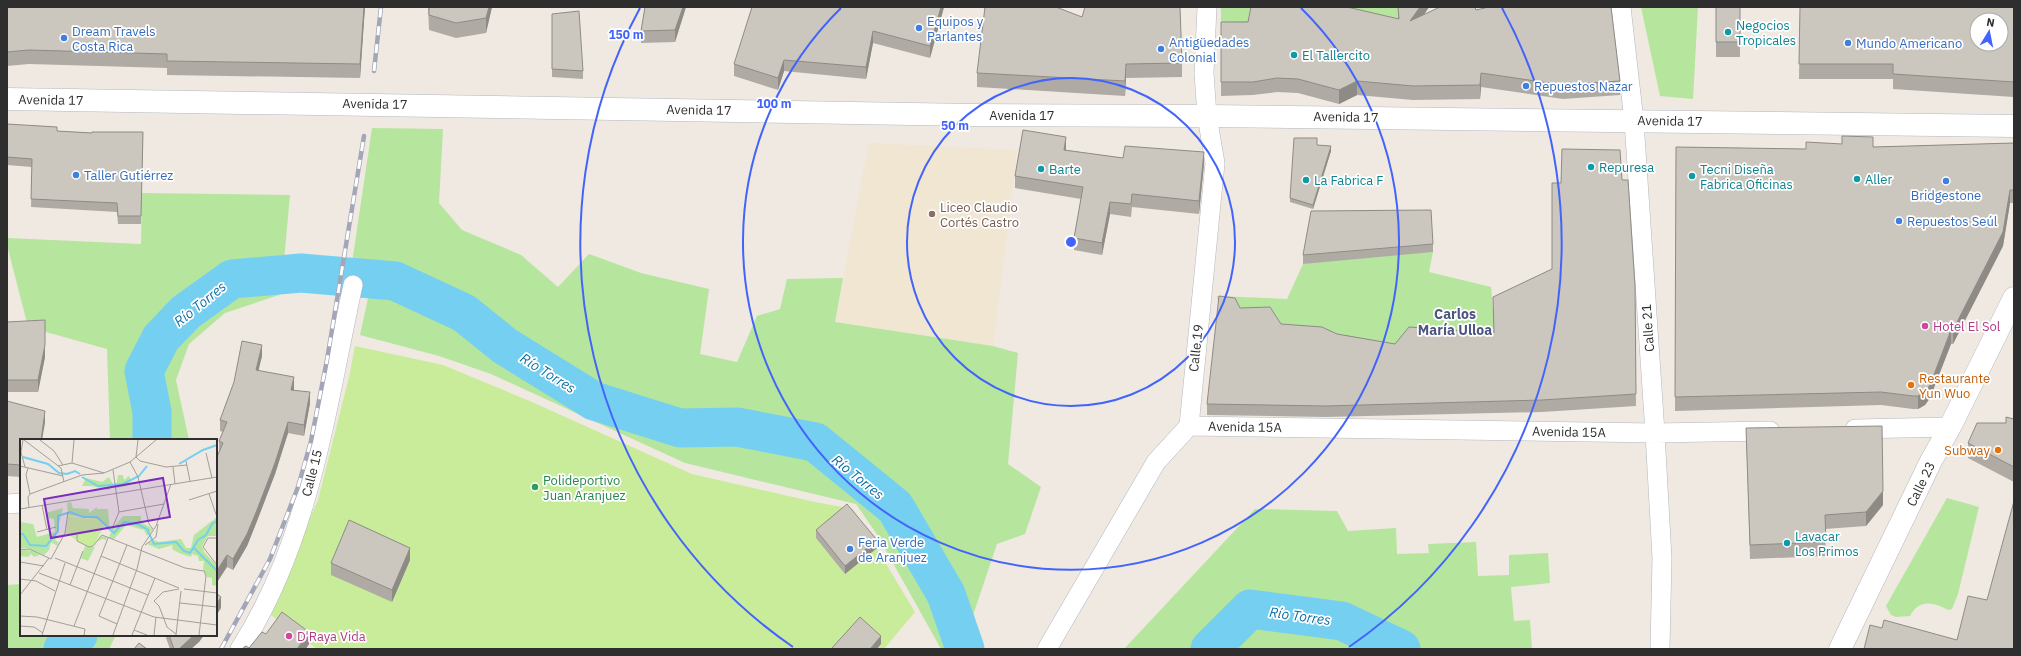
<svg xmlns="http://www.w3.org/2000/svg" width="2021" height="656" font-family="'IBM Plex Sans',sans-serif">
<rect width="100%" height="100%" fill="#efe9e1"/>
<path fill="#f0e6d1" d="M869,143L1017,150L993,346L835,322Z"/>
<path fill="#b6e59e" d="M1221,7H1411L1399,33L1221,36Z
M1641,7H1698L1693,99L1660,96Z
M372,128L443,129L439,203L462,230L521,255L558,287L589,254L641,273L709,289L700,354L737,362L757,316L780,309L787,279L843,278L835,322L993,346L1018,353L1008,464L1041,487L1025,534L997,544L966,636L982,649H941L878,536L856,504L685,463L491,374L439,356L360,335L375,266L352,263Z
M142,193L290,195L283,271L279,295L225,313L189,344L176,380L189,440H110L107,349L28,327L7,245V238L141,244Z
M1433,252L1429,272L1491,287L1496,344L1395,356L1219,307L1217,296L1287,299L1303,264L1370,255Z
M1947,498L1979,507L1958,594L1952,609L1948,610C1933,602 1919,599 1910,616L1896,617L1891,615L1886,606Z
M1255,509L1337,511L1348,531L1396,528L1397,554L1429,553L1428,544L1476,542L1478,576L1509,575V555L1548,553L1550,583L1511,587L1514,621L1530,620L1532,649H1124Z
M21,584V635H116L109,649H7V585Z"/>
<path fill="#c9ec9a" d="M355,346L443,365L532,402L692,474L815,502L853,509L915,612L884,649H317L267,612L318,500L349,377Z"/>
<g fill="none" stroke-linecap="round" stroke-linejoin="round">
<path stroke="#75cff0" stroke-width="39" d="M152,440V412L144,371L161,338L186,312L232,279L301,273L395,281L464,313L505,346L594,401L680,428L737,427L815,442L895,507L946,594L965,649
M63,649L78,635
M1210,649L1250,609L1342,621L1401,649"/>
<g stroke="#b4b7c1" stroke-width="20">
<path id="minor" d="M1621,7L1634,121L1655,433L1662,558L1660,649
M1189,426L1655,433L1770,431
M1855,429L1950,427
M7,504L21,503
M240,649C310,540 326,409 353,285
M1047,649L1156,462L1189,426L1215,163L1207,116L1204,73L1207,7"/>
</g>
<g stroke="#b4b7c1" stroke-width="23">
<path id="secondary" d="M7,99L973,115L1207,116L2014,126
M1840,649L1931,461L1950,427L2014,298"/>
</g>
<use href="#minor" stroke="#fff" stroke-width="19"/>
<use href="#secondary" stroke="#fff" stroke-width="22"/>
<g stroke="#a3a6b8" stroke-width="4.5">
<path id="rail" d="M374,71L381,7
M221,649L270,559L298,487L311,441L327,360L364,136"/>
</g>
<use href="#rail" stroke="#fff" stroke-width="3" stroke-dasharray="9" stroke-linecap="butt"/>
</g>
<path fill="#afaba4" d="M7,7H365L360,78L167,75V68L29,64L7,66Z
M428,7H492L486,33L456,38L429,30Z
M645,7H686L675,42L641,43V31Z
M944,7L930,58L873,43L866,79L784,71L778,90L734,76V64Z
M1130,7L1182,63V77L1126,78L1125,96L977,87V73L1082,17Z
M1398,7H1429L1424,15L1476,10L1620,81V95L1563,99L1481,87L1480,99L1413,100L1357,95L1339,104L1298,93L1277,92L1253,95L1221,96V22L1398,19Z
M1716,7H1757H1740V57H1716Z
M1800,7H2014V97L1893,89V79H1799Z
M552,14L583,71V79L552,77Z
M7,124L57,131L92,133L143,132L141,224H118L117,212L31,207L32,167L7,165Z
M2014,143V203H2010L2003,246L1953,344H1951L1930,398L1925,405L1918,409H1913L1881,405L1675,411L1676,147L1806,149Z
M1317,145L1331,151L1313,209L1290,202V198Z
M1066,150L1123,158L1204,164L1199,214L1132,207L1131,217L1110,214L1102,255L1074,250V238L1081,199L1015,188V176Z
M1622,180L1635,286L1636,406L1542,412L1325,417L1207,415V404L1240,308L1281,324L1395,344L1493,333L1552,269Z
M1433,244V252L1303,264V255Z
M7,322L45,357L38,392H7Z
M262,356L258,370L294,389V390L310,403L304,436L288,433L275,474L257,521L247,546L233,570L227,567L219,451V441L223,432L220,431V420Z
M7,401L45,423L21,440V477L7,476Z
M2014,419V482L1968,458V443Z
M1746,428L1883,505L1866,526L1825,529L1826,556L1750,559Z
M816,530L877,548L845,574L816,538Z
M410,560L392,602L331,575V563Z
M166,635H204L199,642L191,649H170L166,638Z"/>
<path fill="#8e8b86" d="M364,7H365L360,78V64Z
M489,7H492L486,33V18Z
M683,7H686L675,42V30Z
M941,7H944L930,58V46Z
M1420,7H1429L1410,35V21Z
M873,31V43L866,79V67Z
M784,60V71L778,90V78Z
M1126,64V78L1125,96V81Z
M1481,73V87L1480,99V85Z
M1357,81V95L1339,104V90Z
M1066,137V150L1064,162V150Z
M1331,146V151L1313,209V205Z
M1204,152V164L1199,214V201Z
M2010,190V203L2003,246L1953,344V330Z
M1110,202V214L1102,255V243Z
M1951,330V344L1930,398L1925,405L1918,409V396Z
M45,345V357L38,392V380Z
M262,345V356L256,381V370Z
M294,377V389L291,401V390Z
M310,392V403L304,436V425Z
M45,411V423L42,440H41Z
M288,422V433L275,474L257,521L247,546L233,570V559Z
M1883,491V505L1866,526V512Z
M877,540V548L845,574V566Z
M410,548V560L392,602V590Z
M227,555V567L216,584V572Z
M221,597V608L216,616V605Z
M309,632V644L306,649H297Z
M194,635H204L199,642L191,649H179Z
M881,636V644L877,649H870Z"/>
<path fill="#cbc7bf" stroke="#8e8b86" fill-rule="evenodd" d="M7,7H364L360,64L167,61V54L29,50L7,52Z
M429,7H489L486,18L456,23L429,15Z
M645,7H683L675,30L641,31Z
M752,7H941L930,46L873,31L866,67L784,60L778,78L734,64Z
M985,7H1056L1082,17L1085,7H1180L1182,63L1126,64L1125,81L977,73Z
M1251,7H1347L1399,19L1398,7H1420L1410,21L1440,7H1475L1476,10L1489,7H1611L1620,81L1563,85L1481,73L1480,85L1413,86L1357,81L1339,90L1298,79L1277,78L1253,82H1221V22H1248Z
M1716,7H1740V42H1716Z
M1800,7H2014V82L1893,74V64H1799ZM1977,20H2001V44H1977Z
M579,11L583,71L552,69V14Z
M7,124L57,127V131L92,133V132H143L141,216H118L117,203L31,199L32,159L7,157Z
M1023,130L1066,137L1064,150L1123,158L1125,146L1204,152L1199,201L1132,194L1131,204L1110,202L1102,243L1074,238L1083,187L1015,176Z
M1842,136L1873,137V147L2014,143V190H2010L2003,232L1953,330H1951L1930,385L1925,392L1918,396H1913L1881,392L1675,397L1676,147L1806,149V142L1842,144Z
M1294,138H1317V145L1331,146L1313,205L1290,198Z
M1562,149L1620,150L1622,180H1628L1635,286L1636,394L1542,400L1325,406L1207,404L1219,296L1235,298L1240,308L1270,307L1281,324L1322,327L1337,334L1395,344L1409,327L1494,333L1493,297L1552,269V183H1561Z
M1431,210L1433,244L1303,255L1311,211Z
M45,320V345L38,380H7V322Z
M242,341L262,345L256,370L294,377L291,390L310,392L304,425L288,422L275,463L257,510L247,534L233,559L227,555L216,572V459L223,443L219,441L227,422L220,420L234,382Z
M7,401L45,411L41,440H21V465L7,464Z
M2006,417L2014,419V467L1968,443L1977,423H2006Z
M1882,426L1883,491L1866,512L1825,515L1826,542L1750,545L1746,428Z
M2014,501V649H1864L1870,625L1882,628L1884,620L1957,640L1968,596L1987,600Z
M847,504L877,540L845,566L816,530Z
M349,520L410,548L392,590L331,563Z
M216,593L221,597L216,605Z
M282,612L309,632L297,649H243L244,647L246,646L249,648L262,632L266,634Z
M860,617L881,636L870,649H831Z
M169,635H194L179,649H174Z
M139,643L147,649H134Z"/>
<g fill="none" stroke="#4264fb" stroke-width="2">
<circle cx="1071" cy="242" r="164"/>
<path d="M1301 8A328 328 0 1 1 841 8"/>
<path d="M793 647A491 491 0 0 1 640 8M1502 8A491 491 0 0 1 1349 647"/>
</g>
<g fill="#3f7fe0" stroke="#fff" stroke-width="1.5">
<circle cx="919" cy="28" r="4"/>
<circle cx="64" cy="38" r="4"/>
<circle cx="1848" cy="43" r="4"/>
<circle cx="1161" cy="49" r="4"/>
<circle cx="1526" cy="86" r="4"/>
<circle cx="76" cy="175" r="4"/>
<circle cx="1946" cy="181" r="4"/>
<circle cx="1899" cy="221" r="4"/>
<circle cx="850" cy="549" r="4"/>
</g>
<g fill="#0f9aa8" stroke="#fff" stroke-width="1.5">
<circle cx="1728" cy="32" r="4"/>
<circle cx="1294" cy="55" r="4"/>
<circle cx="1591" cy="167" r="4"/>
<circle cx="1041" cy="169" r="4"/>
<circle cx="1692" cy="176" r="4"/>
<circle cx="1857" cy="179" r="4"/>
<circle cx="1306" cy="180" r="4"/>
<circle cx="1787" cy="543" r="4"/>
</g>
<circle fill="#8d6e63" stroke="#fff" stroke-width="1.5" cx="932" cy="214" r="4"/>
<g fill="#d1479c" stroke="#fff" stroke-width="1.5">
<circle cx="1925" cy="326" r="4"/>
<circle cx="289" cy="636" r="4"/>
</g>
<g fill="#e8710a" stroke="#fff" stroke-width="1.5">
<circle cx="1911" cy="385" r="4"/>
<circle cx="1998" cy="450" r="4"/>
</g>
<circle fill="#2e9e5b" stroke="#fff" stroke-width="1.5" cx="535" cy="487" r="4"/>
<g text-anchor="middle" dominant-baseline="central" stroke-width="3.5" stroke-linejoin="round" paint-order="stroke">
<g font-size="13" fill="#366cbe" stroke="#fff" text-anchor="start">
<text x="927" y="21">Equipos y<tspan x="927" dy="15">Parlantes</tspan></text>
<text x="72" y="31">Dream Travels<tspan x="72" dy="15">Costa Rica</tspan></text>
<text x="1169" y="42">Antigüedades<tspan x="1169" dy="15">Colonial</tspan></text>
<text x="1856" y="43">Mundo Americano</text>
<text x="1534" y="86">Repuestos Nazar</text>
<text x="84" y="175">Taller Gutiérrez</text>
<text x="1946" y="195" text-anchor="middle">Bridgestone</text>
<text x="1907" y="221">Repuestos Seúl</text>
<text x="858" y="542">Feria Verde<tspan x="858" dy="15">de Aranjuez</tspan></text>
</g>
<g font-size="13" fill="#0d838f" stroke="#fff" text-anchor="start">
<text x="1736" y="25">Negocios<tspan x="1736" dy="15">Tropicales</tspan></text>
<text x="1302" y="55">El Tallercito</text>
<text x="1599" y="167">Repuresa</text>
<text x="1049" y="169">Barte</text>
<text x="1700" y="169">Tecni Diseña<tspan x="1700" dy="15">Fabrica Oficinas</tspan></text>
<text x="1865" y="179">Aller</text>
<text x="1314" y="180">La Fabrica F</text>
<text x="1795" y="536">Lavacar<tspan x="1795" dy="15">Los Primos</tspan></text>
</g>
<g font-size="13" fill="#2e2e2e" stroke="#fff">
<text transform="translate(51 100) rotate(1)">Avenida 17</text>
<text transform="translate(375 104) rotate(1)">Avenida 17</text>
<text transform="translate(699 110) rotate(1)">Avenida 17</text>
<text x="1022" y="115">Avenida 17</text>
<text transform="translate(1346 117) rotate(1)">Avenida 17</text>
<text transform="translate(1670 121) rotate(1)">Avenida 17</text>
<text transform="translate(1648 328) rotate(-94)">Calle 21</text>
<text transform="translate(1196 348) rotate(-84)">Calle 19</text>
<text transform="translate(1245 427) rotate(1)">Avenida 15A</text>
<text transform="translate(1569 432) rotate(1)">Avenida 15A</text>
<text transform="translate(312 473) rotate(-76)">Calle 15</text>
<text transform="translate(1921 484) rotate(-64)">Calle 23</text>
</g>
<g font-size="13" fill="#785e54" stroke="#fff" text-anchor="start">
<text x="940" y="207">Liceo Claudio<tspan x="940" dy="15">Cortés Castro</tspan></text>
</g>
<g font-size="13" fill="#b23c85" stroke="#fff" text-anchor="start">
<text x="1933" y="326">Hotel El Sol</text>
<text x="297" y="636">D'Raya Vida</text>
</g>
<g font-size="13" fill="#c56008" stroke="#fff" text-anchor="start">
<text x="1919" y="378">Restaurante<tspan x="1919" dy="15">Yun Wuo</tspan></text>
<text x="1990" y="450" text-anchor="end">Subway</text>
</g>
<g font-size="13" fill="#27864d" stroke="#fff" text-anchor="start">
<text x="543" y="480">Polideportivo<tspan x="543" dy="15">Juan Aranjuez</tspan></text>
</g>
<g font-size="14" font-style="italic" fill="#0d6fa3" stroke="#fff">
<text transform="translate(200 304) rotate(-39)">Río Torres</text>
<text transform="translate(548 373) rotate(32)">Río Torres</text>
<text transform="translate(858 477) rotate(39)">Río Torres</text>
<text transform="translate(1300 616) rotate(8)">Río Torres</text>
</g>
<g font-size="14" font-weight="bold" fill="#4d5680" stroke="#fff">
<text x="1455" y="314">Carlos<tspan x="1455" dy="16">María Ulloa</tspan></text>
</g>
</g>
<g transform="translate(20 439)">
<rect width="197" height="197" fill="#efe9e1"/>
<path d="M98,36H103L104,41L109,37L111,41L107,47L96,49ZM89,38L94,47L88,51L72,47H62L66,39L82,43ZM51,63L53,69L69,70V74L77,68V70H88L90,93L80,81L48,76L47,64ZM43,69L35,101L39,104L37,107L31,103L29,111L24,116L7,109L0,110V83L13,85L17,98L35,93L34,80L29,79L26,74ZM103,77H121V83L133,90L127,97L124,91L106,86L94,100L89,99L92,90ZM197,78V97H188L182,107L184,113L197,127V147L192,146V139L187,138L183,130L184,122H179L178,117L172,115L171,118L159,114L152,110L153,106L139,110L127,105L134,101L139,103L161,100L166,109H171L174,96ZM81,97L87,98L86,101L82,100L77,103L68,122L61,119L65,107L74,108ZM6,111L12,112L20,116L14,118L11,115L8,118L0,117V112Z" fill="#b6e59e"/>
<path d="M48,77L80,81L84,87L74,106L69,108L58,103L56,97V101L46,94Z" fill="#c9ec9a"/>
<path fill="none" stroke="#75cff0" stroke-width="2" d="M3,18L28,25L39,34L47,35L55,32L60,35M159,25L183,11L197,6M62,38L78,47L103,45L119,37L127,27M0,95H3L10,106L26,107L38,92V77L50,73L63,78H77L94,94L104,83L117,85L127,90L134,105L156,103L164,112L170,114L178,101L186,96L192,85L197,82M174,109L197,132"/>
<path fill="none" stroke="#a29e99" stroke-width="1" d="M3,1L1,13L5,28M4,1L41,29L44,43M20,1L34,12L43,26M54,1L52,24L84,34L110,23L136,1M118,1L116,18L120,22L146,28L167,26M186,14L192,39M166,22L170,42M110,23L118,38L129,85L133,90M0,27L43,37M38,27L52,24M153,28L155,45M8,29L6,36L10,55M189,55L197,78M169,61L197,52M22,66L27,91M9,69L8,58L10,55L62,36L84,34M0,70L197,38M99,73L144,65M92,90L99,73L93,31M17,93L36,88M57,96V102L69,108L73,107L82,96L165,129L184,132L186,137L179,196M197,99H188L183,108L197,126M125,106L136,98L138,85M0,111L9,110L31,120L45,94L48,73M81,117L159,149M35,119L128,156M0,123L24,127M19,134L134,178L197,186M0,140L16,142L35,152M50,146L63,112M164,150L197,154M0,156L29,119M134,162L139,167L147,188L156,195M134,162L143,153L159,150M160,164L197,168M0,177L17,178L65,190L64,196M97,185L79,177L107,106M0,187L14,188L23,194M54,187L88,99M114,191L127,196M22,196L45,124M93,196L117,130L122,108L136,87L151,45M112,196L135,139M134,196L136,178M156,196L161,152"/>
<path fill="#7b2cbf" fill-opacity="0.15" stroke="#7b2cbf" stroke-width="2" d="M143,39L150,78L31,99L24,60Z"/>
<rect width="197" height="197" fill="none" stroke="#2e2e2e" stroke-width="2"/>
</g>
<circle cx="1071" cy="242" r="6" fill="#4264fb" stroke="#fff" stroke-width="2"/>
<g font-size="12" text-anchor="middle" font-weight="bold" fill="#4264fb" stroke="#fff" stroke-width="3.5" stroke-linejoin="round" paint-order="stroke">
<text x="626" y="39">150 m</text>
<text x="774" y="108">100 m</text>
<text x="955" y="130">50 m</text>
</g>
<rect width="2021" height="656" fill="none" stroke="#2e2e2e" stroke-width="16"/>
<g transform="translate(1989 32) rotate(10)"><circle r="19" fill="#ffffff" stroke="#ababab"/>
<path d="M0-3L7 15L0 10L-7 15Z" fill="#4264fb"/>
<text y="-6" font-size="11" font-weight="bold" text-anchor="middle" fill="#2e2e2e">N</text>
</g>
</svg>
